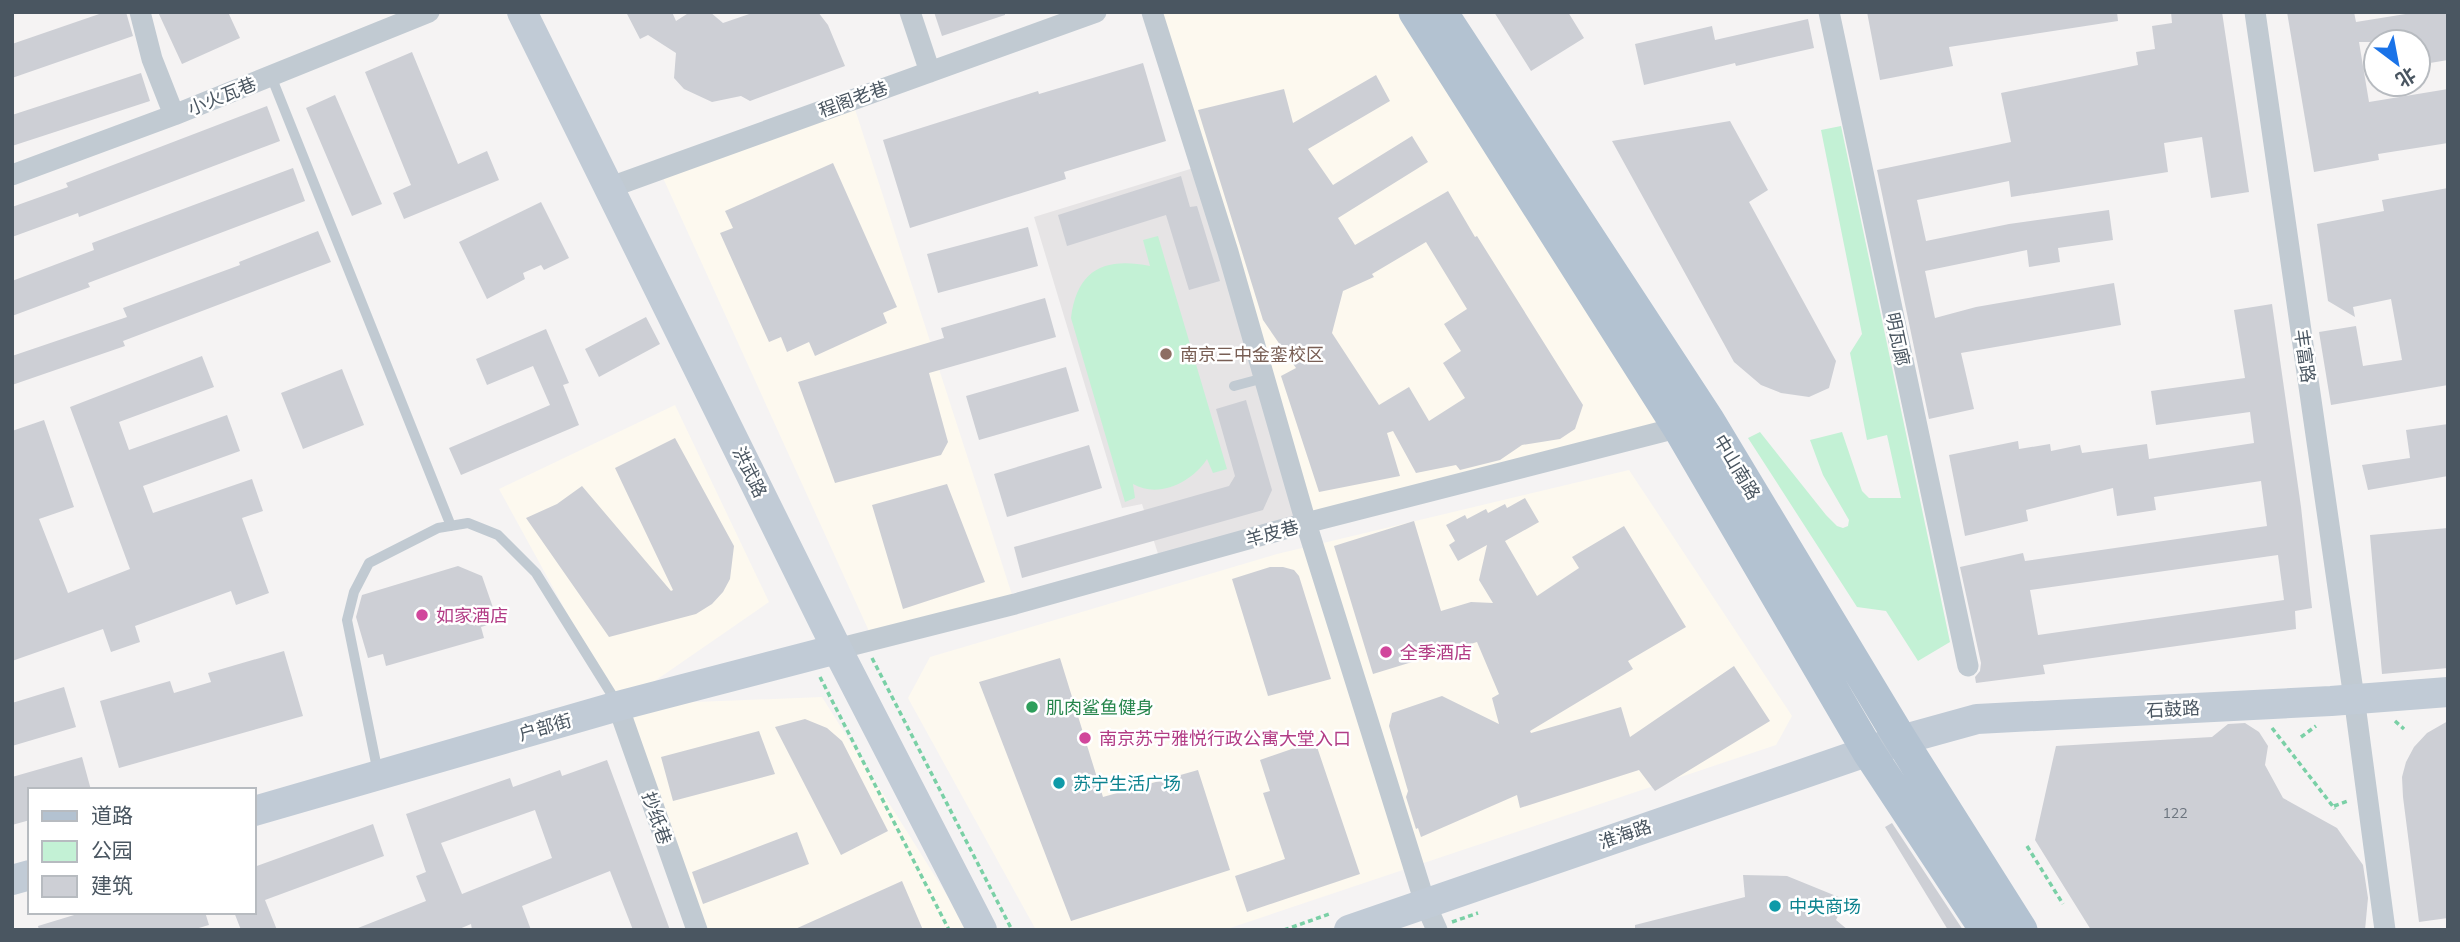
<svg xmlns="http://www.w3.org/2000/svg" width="2460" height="942" font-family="Mulish,'Noto Sans SC',sans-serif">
<rect width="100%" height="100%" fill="#f5f3f3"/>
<path fill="#fdf9ef" d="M1152,12H1441L1708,420L1306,523Z
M852,100L1015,604L873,640L659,169Z
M675,405L769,602L620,705L822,697L969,930H697L618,706L499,489Z
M1629,470L1792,716L1776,745L1224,930H1036L908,698L930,657L1277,554Z"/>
<path fill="#e6e4e5" d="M1200,166L1306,523L1161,563L1142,504L1122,508L1034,217Z"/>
<path fill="#c3f1d5" d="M1841,126L1950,642L1918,661L1886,611L1857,607L1748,438L1760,432L1826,515L1837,526L1843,528L1848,526L1849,520L1823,475L1810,440L1842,432L1862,491L1869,498H1901L1887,435L1867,440L1850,353L1862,334L1821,130Z
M1158,236L1227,469L1213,473L1207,459C1192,482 1159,499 1133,484L1135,498L1125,502L1071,318C1077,269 1105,257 1150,266L1143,240Z"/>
<path fill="#cdcfd5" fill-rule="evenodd" d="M105,12H126L133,36L12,78V44Z
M158,12H228L240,38L182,64Z
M626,12H672L676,21L690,12H710L723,23L755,12H818L828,25L845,66L750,101L741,96L712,102L684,89L674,78L676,53L648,35L640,39Z
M934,12H1005V15L942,36Z
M1494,12H1568L1584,38L1531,71Z
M1867,12H2117L2118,21L1949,47L1953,66L1880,80Z
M2171,12H2222L2249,192L2211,198L2202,137L2164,143L2168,172L2011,197L2009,181L1917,200L1926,241L2009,224L2109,210L2113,240L2058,248L2060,262L2029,267L2027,250L1925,271L1935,318L1976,307L2114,283L2121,325L1961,353L1974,409L1929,419L1877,170L2011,142L2001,93L2138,65L2136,52L2155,49L2152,26L2172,23Z
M2287,12H2354L2356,22L2418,12H2448V60L2418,65V42H2359L2369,102L2448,89V143L2378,154L2379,160L2314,172Z
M1808,19L1814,48L1736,66L1735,63L1644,85L1635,44L1712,26L1715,40Z
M412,52L458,164L487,151L499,180L404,219L393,193L411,185L365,72Z
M1143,63L1166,141L1064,172L1066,179L910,228L883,140L1038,91L1039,94Z
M141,73L150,101L12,146V115Z
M1376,75L1390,101L1308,149L1333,185L1412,136L1428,162L1338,218L1355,245L1448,191L1475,237L1477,236L1583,405L1575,429L1560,439L1522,445L1500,460L1460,470L1456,465L1416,473L1393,431L1387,433L1400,476L1319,492L1281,376L1296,368L1263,320L1198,110L1284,89L1293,123ZM1426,242L1467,309L1444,324L1461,351L1443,363L1465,398L1429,421L1409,387L1379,405L1332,333L1343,291L1374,277L1372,274Z
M335,95L382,204L352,216L306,108Z
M267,106L280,141L79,217L78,213L12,237V207L68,187L66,183Z
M1730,121L1768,190L1749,202L1836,361L1829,388L1809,397L1781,393L1761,385L1734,362L1612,141Z
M833,163L897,307L883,313L887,323L815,356L809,342L787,352L781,337L769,342L720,233L733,228L725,211Z
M293,168L305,201L88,283L90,287L12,316V281L94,250L92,243Z
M1181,176L1190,207L1197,206L1220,281L1189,290L1166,215L1067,246L1058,215Z
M2448,188V385L2331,405L2319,332L2356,326L2363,366L2402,360L2391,299L2353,307L2355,317L2328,301L2317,224L2384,211L2382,200Z
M541,202L569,258L544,270L541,265L523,273L525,279L487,299L459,242Z
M1028,227L1038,266L938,293L927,254Z
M318,231L331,262L123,341L125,346L12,385V356L127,317L123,308L240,265L239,262Z
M1045,298L1056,337L929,373L948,442L941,455L835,483L798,382L944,338L941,328Z
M2272,304L2301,507L2312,608L2295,611L2296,629L2043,665L2045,674L1976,683L1975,677L1980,671L1981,663L1960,567L2023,553L2025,561L2267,526L2261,481L2154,497L2156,510L2117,516L2113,488L2026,510L2028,521L1965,536L1949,455L2018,441L2019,449L2050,444L2051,451L2080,445L2082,453L2147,444L2149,459L2254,443L2250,412L2156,425L2151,391L2245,378L2234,310ZM2278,555L2284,600L2038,635L2030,590Z
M646,317L660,344L599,377L585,349Z
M546,329L569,383L563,385L579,425L461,475L449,448L550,405L533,366L487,385L476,359Z
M202,356L214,387L119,422L129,450L227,415L240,451L143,486L153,513L252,479L263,511L242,518L269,593L236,605L231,591L135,626L140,642L111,652L103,629L12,661V431L44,420L74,507L39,519L68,593L130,569L70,407Z
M1066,367L1079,411L979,440L966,396Z
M342,369L364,425L303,449L281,393Z
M1246,400L1272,490L1263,510L1022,578L1014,547L1229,486L1235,476L1216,409Z
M2448,424V476L2368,490L2362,465L2410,458L2406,430Z
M675,438L734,546L730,579L723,592L712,604L696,614L609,637L526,518L557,504L582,486L671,591L673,590L615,468Z
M1089,445L1102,488L1007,517L994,474Z
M947,484L985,582L903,609L872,505Z
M1525,498L1539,522L1505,541L1537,596L1579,568L1572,557L1624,526L1686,627L1628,661L1633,669L1530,731L1531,733L1621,707L1630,737L1734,666L1770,721L1655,791L1639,770L1520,808L1517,795L1421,837L1418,828L1416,829L1406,797L1408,791L1389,726L1392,713L1442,696L1499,724L1492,698L1499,694L1477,642L1373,674L1334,546L1414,521L1441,611L1471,602L1493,603L1479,580L1487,545L1458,561L1449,545L1455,541L1446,525L1465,515L1467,519L1486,509L1488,513L1505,504L1507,508Z
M2448,528V668L2382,674L2370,535Z
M458,566L482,576L498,622L481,627L484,638L386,666L383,654L368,658L356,617L362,595Z
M1270,567H1283L1294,570L1299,576L1331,679L1268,696L1232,579Z
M284,651L303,716L119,768L100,701L170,681L174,693L211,682L208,673Z
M1060,658L1103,797L1198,770L1230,870L1071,921L979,682Z
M64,687L76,727L12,746V703Z
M805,719L827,728L842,741L888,831L841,855L775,727Z
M2448,721V918L2419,922L2403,797L2402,777L2406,762L2414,747L2427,733Z
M2245,723L2259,732L2268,746L2265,765L2283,798L2337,828L2363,865L2368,898L2365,930H2091L2035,840L2056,746L2212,737L2228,724Z
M759,731L775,774L673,801L661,757Z
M1315,741L1360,874L1247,912L1235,876L1285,859L1263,793L1270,791L1260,760Z
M82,757L91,790H30V820L12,825V777Z
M607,760L670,930H633L610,871L522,906L531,930H472L471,924L457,930H353L426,901L416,876L426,872L406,814L510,778L513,787L560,770L562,776ZM535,810L552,858L462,894L441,843Z
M1892,823L1963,930H1948L1885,827Z
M373,824L384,856L265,900L277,930H241L234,912H254V867Z
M797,832L809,864L703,904L692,872Z
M1743,875L1787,876L1846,900L1836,920L1848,930H1635V925L1745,897Z
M902,881L923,930H793Z
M84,912H205L209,925L192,930H39L38,926Z"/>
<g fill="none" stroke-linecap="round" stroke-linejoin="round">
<path stroke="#7ad0a6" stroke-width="3.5" stroke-dasharray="5 3.5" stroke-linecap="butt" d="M872,658L1012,930
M820,677L949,930
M2395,721L2404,729
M2272,728L2335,809
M2301,737L2316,726
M2334,806L2348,801
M2027,846L2063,904
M1452,922L1478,913
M1284,930L1332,913"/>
<path stroke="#c1cad2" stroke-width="10" d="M271,76L451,526
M1234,386L1264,378
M378,773L347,620L354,592L369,563L438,528L468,523L498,535L536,573L617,703"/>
<path stroke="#c1cad2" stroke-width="21" d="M140,12L152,59L174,115
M910,12L930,72
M1152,12L1228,252L1306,523L1425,903L1437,930
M1829,12L1968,666
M2255,12L2356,712L2385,930
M12,175L174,115L429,12
M611,187L1096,12
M837,649L1015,604L1306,523L1688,425
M618,706L697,930"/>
<path stroke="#c1cbd6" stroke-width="30" d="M522,12L837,649L982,930
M254,811L618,706L837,649
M12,880L30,875
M1349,930L1901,740L1977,719L2331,701L2448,692"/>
<path stroke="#b3c2d1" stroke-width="33" d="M1415,12L1679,428L1868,751L1986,930
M1441,12L1708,420L1901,740L2021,930"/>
</g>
<circle fill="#8d6e63" stroke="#fff" stroke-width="2.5" cx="1166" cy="354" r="7"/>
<g fill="#d1479c" stroke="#fff" stroke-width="2.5">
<circle cx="422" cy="615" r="7"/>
<circle cx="1386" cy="652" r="7"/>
<circle cx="1085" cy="738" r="7"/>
</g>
<circle fill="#2e9e5b" stroke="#fff" stroke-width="2.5" cx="1032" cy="707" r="7"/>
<g fill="#0f9aa8" stroke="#fff" stroke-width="2.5">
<circle cx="1059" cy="783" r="7"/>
<circle cx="1775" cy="906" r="7"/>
</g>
<g text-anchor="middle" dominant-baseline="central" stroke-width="5" stroke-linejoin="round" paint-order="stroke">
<g font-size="14" fill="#6b747e">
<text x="2175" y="813">122</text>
</g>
<g font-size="18" fill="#4a5661" stroke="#fff">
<text transform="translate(222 96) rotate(-22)">小火瓦巷</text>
<text transform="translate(853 99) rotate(-20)">程阁老巷</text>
<text transform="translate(1898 339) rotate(78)">明瓦廊</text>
<text transform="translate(2305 356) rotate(82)">丰富路</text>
<text transform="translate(1737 467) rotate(59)">中山南路</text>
<text transform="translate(750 472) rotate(64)">洪武路</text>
<text transform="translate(1272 533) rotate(-15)">羊皮巷</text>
<text transform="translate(2173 709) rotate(-3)">石鼓路</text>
<text transform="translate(545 727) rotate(-16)">户部街</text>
<text transform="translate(657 818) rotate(71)">抄纸巷</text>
<text transform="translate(1625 834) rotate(-19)">淮海路</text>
</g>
<g font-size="18" fill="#785e54" stroke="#fff" text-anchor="start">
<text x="1180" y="354">南京三中金銮校区</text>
</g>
<g font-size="18" fill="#b23c85" stroke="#fff" text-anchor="start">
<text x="436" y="615">如家酒店</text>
<text x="1400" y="652">全季酒店</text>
<text x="1099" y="738">南京苏宁雅悦行政公寓大堂入口</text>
</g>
<g font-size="18" fill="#27864d" stroke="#fff" text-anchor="start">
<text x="1046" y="707">肌肉鲨鱼健身</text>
</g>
<g font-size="18" fill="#0d838f" stroke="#fff" text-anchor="start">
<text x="1073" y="783">苏宁生活广场</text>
<text x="1789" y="906">中央商场</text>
</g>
</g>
<rect width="2460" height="942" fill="none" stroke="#4a5661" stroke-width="28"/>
<rect x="28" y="788" width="228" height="126" fill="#ffffff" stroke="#b7bbc0" stroke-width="2"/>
<rect x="42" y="811" width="35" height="10" fill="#b3c2d1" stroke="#b7bbc0" stroke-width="2"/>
<text x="91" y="823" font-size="21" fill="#4a5661">道路</text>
<rect x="42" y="841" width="35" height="21" fill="#c3f1d5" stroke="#b7bbc0" stroke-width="2"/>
<text x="91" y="858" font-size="21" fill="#4a5661">公园</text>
<rect x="42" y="876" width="35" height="21" fill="#cdcfd5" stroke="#b7bbc0" stroke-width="2"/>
<text x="91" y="893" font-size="21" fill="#4a5661">建筑</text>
<g transform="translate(2397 63) rotate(148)"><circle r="33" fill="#ffffff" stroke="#b7bbc0" stroke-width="2"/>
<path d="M0-5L12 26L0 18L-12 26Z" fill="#1a73e8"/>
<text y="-10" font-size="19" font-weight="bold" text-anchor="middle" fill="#4a5661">北</text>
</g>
</svg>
